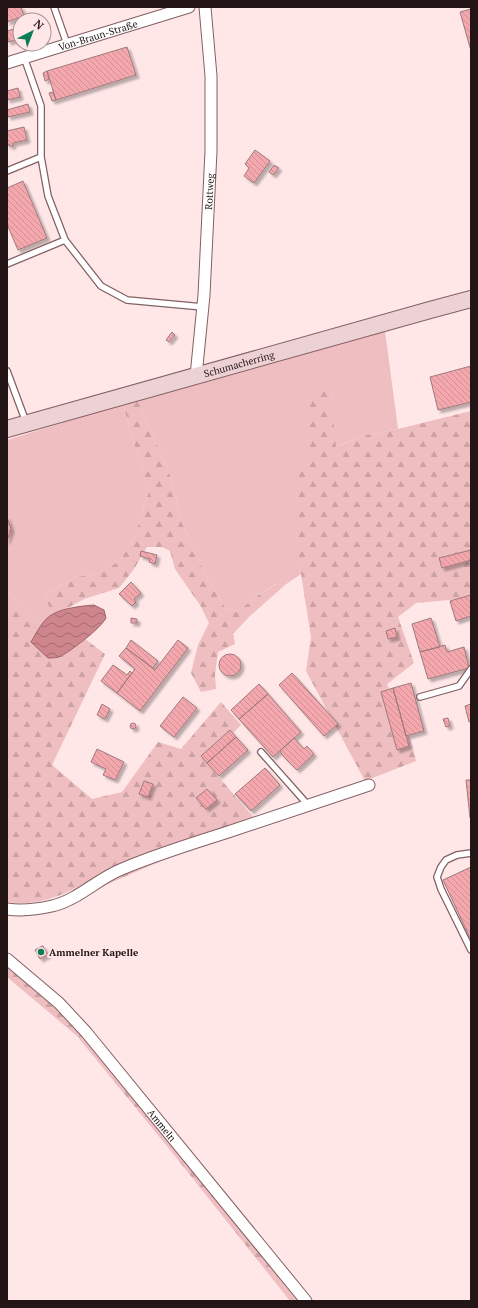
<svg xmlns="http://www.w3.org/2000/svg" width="478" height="1308" font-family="'PT Serif',serif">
<defs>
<pattern id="forest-firs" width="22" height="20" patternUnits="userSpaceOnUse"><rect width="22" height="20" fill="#eebec1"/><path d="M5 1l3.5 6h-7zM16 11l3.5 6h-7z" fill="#cca2a5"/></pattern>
<pattern id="water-waves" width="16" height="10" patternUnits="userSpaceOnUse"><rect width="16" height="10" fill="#ce858b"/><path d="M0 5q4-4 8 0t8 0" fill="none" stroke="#a76c71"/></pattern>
<pattern id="building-back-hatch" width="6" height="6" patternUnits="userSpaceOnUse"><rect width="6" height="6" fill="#f4a8ae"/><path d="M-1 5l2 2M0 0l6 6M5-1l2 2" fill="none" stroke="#d19095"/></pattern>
<filter id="shadow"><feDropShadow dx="3" dy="3" stdDeviation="1" flood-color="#0004"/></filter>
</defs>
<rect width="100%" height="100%" fill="#ffe6e7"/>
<path fill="#eebec1" d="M385,331L398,429L366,435L335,447L331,391L310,458L294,559L301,574L285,585L275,584L259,595L236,612L226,609L201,566L180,518L172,480L138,401L302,352Z
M123,404L135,448L149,491L134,539L118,562L96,574L76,577L44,595L52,614L42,624L7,591V541L11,529L7,517V440Z"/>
<path fill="url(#forest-firs)" d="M331,391L336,447L366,435L398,429L471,411V598L416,603L398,617L414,663L387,684L411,741L416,761L365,781L306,671L311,637L301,574L294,559V464L310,458V394Z
M138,401L172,480L180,518L201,566L226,609L236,612L259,595L276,584L285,585L250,616L233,634L235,644L218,652L215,675L216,689L201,692L191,673L198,645L209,623L200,605L175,569L170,551L162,547H147L134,569L119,588L84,599L64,610L52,614L44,595L76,577L96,574L118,562L134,539L149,491L135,448L123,404Z
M7,591L42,624L31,642L59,657L85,639L105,654L52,765L92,799L122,792L158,742L181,749L221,702L241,725L205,761L261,826L182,852L103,886L90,880C63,896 39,906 7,902Z
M7,964L84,1033L304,1301H290L171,1151L77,1036L7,977Z"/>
<path fill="url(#water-waves)" stroke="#9b6368" d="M94,605L104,610L106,618C100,629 72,650 61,656C57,658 52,658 48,658L31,642C37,632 43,619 53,614C64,608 81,606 94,605Z"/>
<path fill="url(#building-back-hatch)" stroke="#9e7a7c" filter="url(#shadow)" d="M7,7H21L24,16L7,22Z
M471,9V51L460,12Z
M20,27V41L16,42V40L8,42L7,31Z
M127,47L136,75L56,100L47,71Z
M47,71L49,79L45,81L43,73Z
M18,88L20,97L7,100V91Z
M53,92L56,100L52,101L49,93Z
M28,104L30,112L8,117L7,110Z
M24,127L27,140L13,143V146H9V144L7,145V131Z
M255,150L270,161L254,183L244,176L249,168L245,164Z
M274,165L279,168L273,175L269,172Z
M23,181L47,238L18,250L7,224V188Z
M172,332L175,335L169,342L166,340Z
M471,366V402L438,410L430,377Z
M7,517L11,529L7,541Z
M471,550V560L442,568L439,558Z
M141,551L157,555L155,564L149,562L150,559L140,556Z
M131,582L141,593L134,599L136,602L132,606L119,594Z
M471,595V616L456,621L450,601Z
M131,618L137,619V623H131Z
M431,618L440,647L420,652L412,624Z
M395,628L397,637L388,639L386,631Z
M131,640L158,661L153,668L126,648Z
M178,640L188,648L140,711L117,693L135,669L119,656L126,648L155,670Z
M445,645L447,652L464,647L469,668L428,679L420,652Z
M219 665a11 11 0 1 1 22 0a11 11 0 1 1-22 0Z
M113,665L127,675L130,671L132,673L117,693L101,681Z
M292,673L338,724L324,736L279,685Z
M411,683L424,731L406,736L393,688Z
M259,684L268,694L239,719L231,710Z
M393,688L409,746L397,750L381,692Z
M268,694L301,732L273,757L239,719Z
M183,697L197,708L174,737L160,726Z
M102,704L110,709L105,719L97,715Z
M471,704V721L469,722L465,706Z
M448,718L450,726L446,727L443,719Z
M130 726a3 3 0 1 1 6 0a3 3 0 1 1-6 0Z
M230,730L236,737L207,763L201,756Z
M236,737L248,750L219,776L207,763Z
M294,738L304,749L307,746L314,754L297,770L283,756L280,751Z
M97,749L124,762L115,780L103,775L106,769L91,762Z
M265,768L280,785L251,811L235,794Z
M466,780H471V818H470Z
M144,781L153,784L148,797L139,794Z
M207,789L217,800L206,809L196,798Z
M471,867V940L443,880Z
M42,946H43L48,955L40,959L35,950Z"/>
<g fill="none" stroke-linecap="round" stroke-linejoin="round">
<g stroke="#836063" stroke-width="8">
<path id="lane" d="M54,7L67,44
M7,171L41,157
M65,240L101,286L127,300L203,307
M7,264L65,240L48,196L41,157V106L24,57
M7,371L26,422
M420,697L459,686L471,669
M261,752L308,805
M471,853L457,855L446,860L441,867L437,877L441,889L471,950"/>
</g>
<g stroke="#836063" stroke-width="13">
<g id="street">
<path id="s1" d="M7,63L189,7"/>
<path id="s2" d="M196,376L204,295L211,151V76L205,7"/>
<path d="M7,909C21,911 39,909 52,906C78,900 97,879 122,869C155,855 190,844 225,833C273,817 321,801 369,785"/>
<path id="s3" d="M7,959L59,1003L86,1032L306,1301"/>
</g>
</g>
<g stroke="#836063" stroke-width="18">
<g id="secondary">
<path id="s4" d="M7,429L430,310L471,299"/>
</g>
</g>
<use href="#lane" stroke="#fff" stroke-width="5.5"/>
<use href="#street" stroke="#fff" stroke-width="11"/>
<use href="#secondary" stroke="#edd2d5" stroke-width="16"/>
</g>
<circle fill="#097c58" stroke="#ffe6e7" stroke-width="1.5" cx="41" cy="952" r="4"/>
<g text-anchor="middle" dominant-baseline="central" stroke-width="4" stroke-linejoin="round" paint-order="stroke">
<g font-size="10" fill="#231516" stroke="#ffe6e7">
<text stroke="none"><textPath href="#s1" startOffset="95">Von-Braun-Straße</textPath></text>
<text stroke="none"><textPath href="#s2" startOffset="185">Rottweg</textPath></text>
<text stroke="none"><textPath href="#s4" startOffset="241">Schumacherring</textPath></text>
<text stroke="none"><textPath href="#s3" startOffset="228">Ammeln</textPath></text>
</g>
<g font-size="10" font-weight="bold" fill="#231516" stroke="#ffe6e7" text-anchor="start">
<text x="49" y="952">Ammelner Kapelle</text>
</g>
</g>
<rect width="478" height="1308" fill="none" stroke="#231516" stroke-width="16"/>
<g transform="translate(32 32) rotate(42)"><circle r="19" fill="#ffe6e7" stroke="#a79293"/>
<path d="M0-3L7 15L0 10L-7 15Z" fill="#097c58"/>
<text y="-6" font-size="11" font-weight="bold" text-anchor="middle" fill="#231516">N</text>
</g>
</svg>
